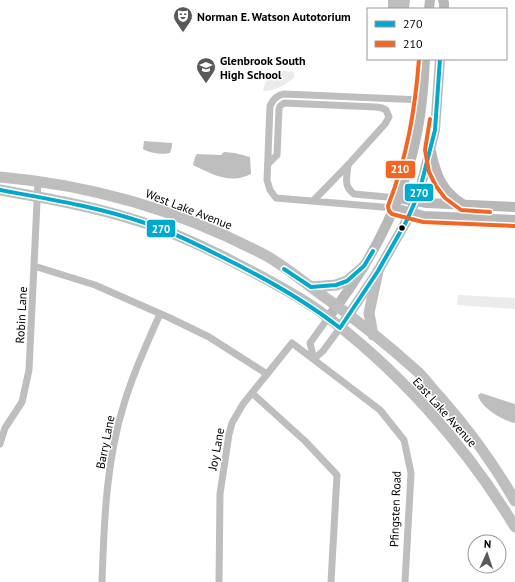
<svg xmlns="http://www.w3.org/2000/svg" width="515" height="582" font-family="'PT Sans',sans-serif">
<rect width="100%" height="100%" fill="#fff"/>
<path fill="#ebebeb" d="M284,71L294,72V78C284,85 276,91 263,91C265,78 272,73 284,71Z
M458,295L515,298V309L457,305Z"/>
<path fill="#bebebe" d="M388,0H410L409,9H388Z
M144,141L172,143V146L170,153C163,155 149,153 143,149Z
M224,152L235,153L250,157L251,174C230,185 212,174 193,165L195,157L197,154L221,155Z
M481,393L515,404V423C503,421 480,407 478,395Z"/>
<g fill="none" stroke-linecap="round" stroke-linejoin="round">
<path stroke="#bebebe" stroke-width="7" d="M268,164L277,155L279,109L280,106L284,103L376,107L382,108L386,110L389,117L385,124L348,165L314,200
M348,165C347,178 343,185 354,194L398,198
M394,208L276,198L270,190L267,180L270,106C273,99 277,95 284,94L422,100
M34,266L95,285L170,318L209,337L267,374
M314,359L310,343L328,318
M314,359L323,351L340,328
M252,393L305,441L337,475L331,582
M0,444L5,428L22,402L29,370L38,181
M102,582C104,523 106,461 124,404C133,373 147,343 160,314
M219,582L220,494L229,434L232,423L243,404L292,343L380,410L404,440L411,473L405,582"/>
<path stroke="#b8b8b8" stroke-width="10" d="M443,0L444,3V9
M429,9L430,0
M431,151C436,176 442,191 464,205
M398,198L427,203L515,207
M394,208L424,216L515,220
M328,318C374,259 409,191 420,116C423,97 424,78 425,59
M340,328L378,271L406,222L419,193L435,130L440,59"/>
<path stroke="#bebebe" stroke-width="11" d="M0,177C91,185 180,211 261,253C280,262 301,280 319,293C353,317 387,344 418,372C426,380 433,390 441,398C469,430 494,464 515,501
M0,190C45,198 91,206 135,220C166,229 196,243 226,258C257,274 289,290 318,310C396,367 465,444 515,527
M311,287L336,285L347,281L364,266
M373,335L369,313L378,271"/>
<g stroke="#fff" stroke-width="7">
<path id="bus-1" d="M0,190C49,199 98,207 145,223C171,231 196,244 220,256C263,277 303,299 340,328L378,271L406,222L419,193L435,130L440,59
M284,269L311,287L336,285L347,281L364,266L373,251"/>
</g>
<g stroke="#fff" stroke-width="7">
<path id="bus-2" d="M419,59C415,111 407,157 388,206L389,211L392,214L423,222L515,226
M430,119L425,150L429,172L436,186L445,198L461,210L490,212"/>
</g>
<use href="#bus-1" stroke="#00a9ce" stroke-width="4"/>
<use href="#bus-2" stroke="#f26522" stroke-width="4"/>
</g>
<defs>
<g id="theatre-pin" transform="scale(1)"><path d="M0 17L-7.5 6A9.5 9.5 0 1 1 7.5 6Z" fill="#595959" stroke="#fff"/><path d="M-5-5.5Q0-4 5-5.5V0Q5 5 0 6Q-5 5-5 0ZM-3.3-2.5H-1v1.5H-3.3ZM1-2.5H3.3v1.5H1ZM-2.8 1Q0 5.5 2.8 1Z" fill="#fff"/></g>
<g id="school-pin" transform="scale(1)"><path d="M0 17L-7.5 6A9.5 9.5 0 1 1 7.5 6Z" fill="#595959" stroke="#fff"/><path d="M0-5L7-2L0 1L-7-2ZM-4 1L0 2.5L4 1V4Q0 6-4 4Z" fill="#fff"/></g>
</defs>
<g fill-rule="evenodd">
<use href="#theatre-pin" x="183" y="16"/>
<use href="#school-pin" x="206" y="67"/>
</g>
<circle fill="#000" stroke="#fff" stroke-width="1.5" cx="402" cy="228" r="3.5"/>
<g text-anchor="middle" dominant-baseline="central" stroke-width="3" stroke-linejoin="round" paint-order="stroke">
<g font-size="12" font-weight="bold" fill="#000" stroke="#fff" text-anchor="start">
<text x="197" y="16">Norman E. Watson Autotorium</text>
<text x="220" y="60">Glenbrook South<tspan x="220" dy="14">High School</tspan></text>
</g>
<g font-size="12" fill="#000" stroke="#fff">
<text transform="translate(189 209) rotate(21)">West Lake Avenue</text>
<text transform="translate(21 315) rotate(-87)">Robin Lane</text>
<text transform="translate(445 412) rotate(48)">East Lake Avenue</text>
<text transform="translate(105 442) rotate(-79)">Barry Lane</text>
<text transform="translate(216 449) rotate(-79)">Joy Lane</text>
<text transform="translate(395 509) rotate(-88)">Pfingsten Road</text>
</g>
</g>
<g stroke="#fff" stroke-width="1.5">
<rect x="385" y="160" width="31" height="19" rx="4" fill="#f26522"/>
<rect x="404" y="183" width="30" height="19" rx="4" fill="#00a9ce"/>
<rect x="146" y="219" width="30" height="19" rx="4" fill="#00a9ce"/>
</g>
<g font-size="11" text-anchor="middle" font-weight="bold" fill="#fff">
<text x="400" y="173">210</text>
<text x="419" y="197">270</text>
<text x="161" y="233">270</text>
</g>
<rect x="367" y="8" width="140" height="52" fill="#ffffff" stroke="#999999"/>
<rect x="375" y="21" width="20" height="6" fill="#00a9ce" stroke="#999999"/>
<text x="403" y="28" font-size="12" fill="#000000">270</text>
<rect x="375" y="41" width="20" height="6" fill="#f26522" stroke="#999999"/>
<text x="403" y="48" font-size="12" fill="#000000">210</text>
<g transform="translate(487 554) rotate(3)"><circle r="19" fill="#ffffff" stroke="#999999"/>
<path d="M0-3L7 15L0 10L-7 15Z" fill="#595959"/>
<text y="-6" font-size="11" font-weight="bold" text-anchor="middle" fill="#000000">N</text>
</g>
</svg>
